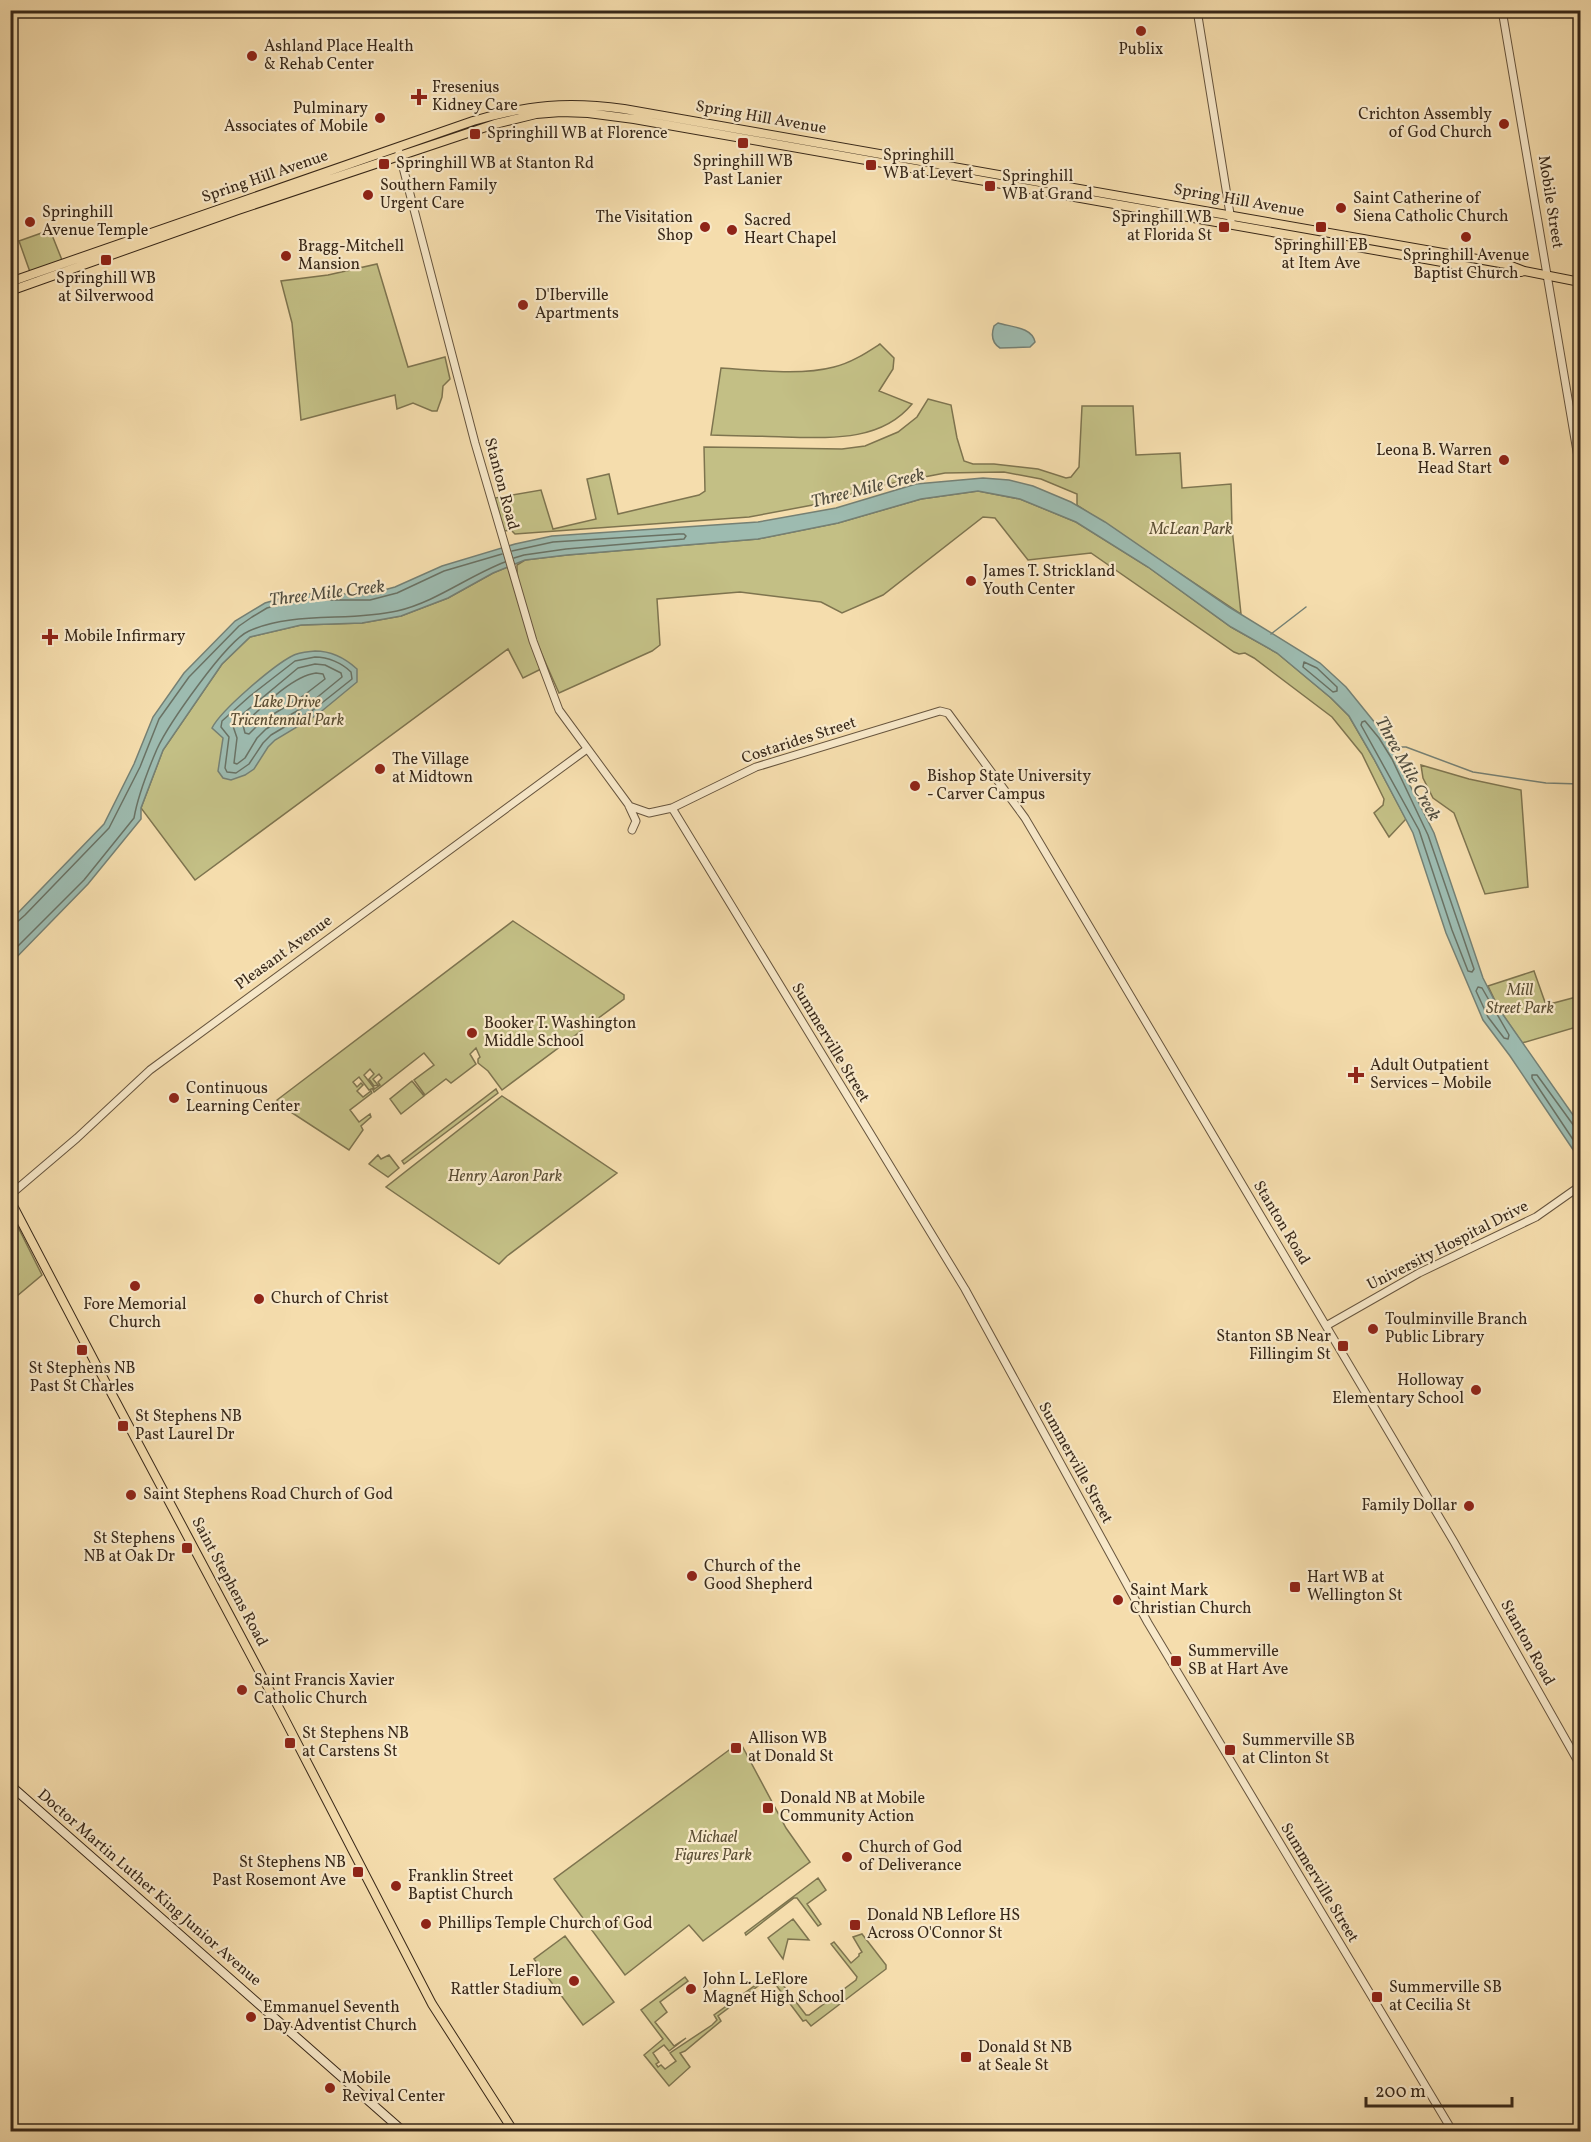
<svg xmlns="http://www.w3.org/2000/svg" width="1591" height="2142" font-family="Vollkorn,serif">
<rect width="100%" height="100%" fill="#f5ddad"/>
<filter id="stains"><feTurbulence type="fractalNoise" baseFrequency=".00333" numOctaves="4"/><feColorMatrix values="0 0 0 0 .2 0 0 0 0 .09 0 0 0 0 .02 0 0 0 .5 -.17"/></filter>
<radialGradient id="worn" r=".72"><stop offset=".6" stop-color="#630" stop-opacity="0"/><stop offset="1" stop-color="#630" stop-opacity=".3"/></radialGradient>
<path fill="#c3bf85" stroke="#7e744f" stroke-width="1.5" d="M50,230L62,260L30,272L19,241Z
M377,264L408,367L445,357L450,379L443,386L442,397L437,411H432L413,403L397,409L395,395L301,420L292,323L281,281L328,275Z
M880,344L894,358L893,369L879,391L912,404C881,442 829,438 784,437C760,436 735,436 711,435L721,368C756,370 800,376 834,367C851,363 866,353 880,344Z
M928,399L951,405L957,438L964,461L973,464H994L1038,469L1066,478L1071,477L1079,467L1082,406H1133L1136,455L1180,453L1182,488L1231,484L1232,528L1241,614L1077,505V494L1041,479L1004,472L945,473L872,487L818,504L749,517L515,534L511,530L504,531L495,498L541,490L553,529L596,519L587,479L609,474L618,514L699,495L705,491L704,447L842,449L865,446L898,432L917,417Z
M978,491L1020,499L1076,522L1148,567L1231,627L1277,653L1331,698L1349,716L1374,759L1406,819L1389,837L1374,813L1383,805L1384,799L1362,754L1332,717L1254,658L1245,653L1239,654L1234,652L1091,553L1028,560L995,518L983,517L883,595L842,613L821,602L740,592L657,599L660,645L652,651L559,693C544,659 516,602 517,565L525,560L567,555L758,539L838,523L921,499Z
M510,566L543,668L523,678L508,649L195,880L141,808L163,750L222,664L250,637L301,625L362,623L401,616L448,598L493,573Z
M1421,765L1469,779L1521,790L1528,887L1485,894L1454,813L1433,798L1423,778Z
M513,921L624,995V999L502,1090L488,1071L478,1063V1059L480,1057L476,1048L470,1054L476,1064L451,1083L446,1079L425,1095L414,1080L434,1065L424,1053L374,1092L373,1090L380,1085L378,1082L382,1078L379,1074L373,1079L378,1085L374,1086L369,1079L374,1074L370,1069L364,1075L374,1088L369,1090L359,1077L353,1082L357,1087L361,1083L363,1085L357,1091L363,1097L371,1091L372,1093L350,1110L359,1122L370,1114L371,1117L361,1126L363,1130L349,1150L277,1103V1100Z
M1534,971L1546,1005L1580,996V1026L1522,1043L1499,1009L1488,986Z
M412,1081L424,1096L401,1114L390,1099Z
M496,1089L498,1093L404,1164L402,1161Z
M502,1096L617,1173L507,1256L499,1264L386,1187Z
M378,1155L381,1159L389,1155L399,1168L388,1177L369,1164Z
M10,1211L42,1275L11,1301H10Z
M740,1742L786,1828L810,1862L703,1941L689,1925L625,1975L554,1879Z
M818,1878L826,1890L807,1904L821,1924L818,1926L797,1898H794L746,1935L745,1933Z
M793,1919L809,1940L788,1939L783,1959L768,1938Z
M862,1934L886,1965V1969L811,2026L806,2020L803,2021L770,1977L718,2016L721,2021L685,2051L680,2053L690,2067L669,2086L644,2055L663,2039L641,2010L685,1977L688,1981L660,2002L667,2012L655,2022L674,2046L686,2038L669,2051L664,2045L653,2053L659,2062L656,2064L658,2067L661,2065L665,2069L676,2061L670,2053L712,2025L717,2020L714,2015L771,1974L774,1978L776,1976L806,2015H809L856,1980L857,1977L831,1944L834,1942L851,1963L859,1956V1954L862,1952L853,1937Z
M565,1936L614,2002L583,2025L534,1959Z"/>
<path fill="#9dbbb0" stroke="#758074" stroke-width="1.5" d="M998,323C1011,327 1032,327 1035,342L1030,347L1000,348C992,343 991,335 994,326Z
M983,478L1009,480L1033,486L1071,502L1105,522L1229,607L1320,663L1346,687L1384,734L1434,833L1483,978L1499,1009L1580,1125V1160L1510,1056L1483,1020L1446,933L1413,833L1374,759L1349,716L1331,698L1277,653L1231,627L1148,567L1076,522L1020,499L978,491L921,499L838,523L758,539L567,555L525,560L493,573L448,598L401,616L362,623L301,625L250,637L222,664L163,750L141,808V819L88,884L11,963V920L104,824L134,764L153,717L184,673L235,621L265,603L296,594H369L395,587L442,566L515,544L552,536L758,522L836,508L916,484Z
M315,651C331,651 345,658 357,669V682L317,715L275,740L268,747L254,769L245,775L231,780L223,778L218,771L223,738L212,728C221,710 273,666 292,656C299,652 307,652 315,651Z"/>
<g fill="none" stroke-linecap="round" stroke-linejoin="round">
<path stroke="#6a7264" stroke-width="1.5" d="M512,551L553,542L679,534H684L686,536L684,539L566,549L524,555L514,558
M315,657C328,657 342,663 351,672L352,679L313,710L271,735L263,743L249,764L236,773L227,772L225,768L229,737L221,727L222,721L250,696L295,661Z
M1304,662L1317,668L1337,687V691L1333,692L1303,667Z
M315,664L325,665L341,673L342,677L309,704L266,729L257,738L245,758L237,764L234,763L237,738L232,723L298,668Z
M316,673L323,674L325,679L303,696L262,721L249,734L245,733L243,725C261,708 292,676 316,673Z
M1365,721L1379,738L1392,759L1428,835L1474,969L1472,972L1468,971L1452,930L1419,830L1361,725L1362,722Z
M10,924L16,923L25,915L109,828L140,767L159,719L189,677L239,626L252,617L267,608L296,600H370L397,593L444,571L502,554
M10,954L84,880L134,818C138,795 148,770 157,749C168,725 226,641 249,631C294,611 349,622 397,611C436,602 468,576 505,562
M1478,987L1482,988L1509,1035L1508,1039L1504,1038L1488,1017L1476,991Z
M1580,1128L1574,1126L1537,1075H1532V1078L1580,1150"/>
<path stroke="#758074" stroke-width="1.5" d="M1271,634L1306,607
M1392,747H1406L1473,772L1546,783L1580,784"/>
<g stroke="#67553e" stroke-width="9">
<path id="tertiary" d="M1197,10L1231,220
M1502,10L1580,469
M399,152L475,443L533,641L559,710L631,808
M629,806L649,813L672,808L756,767L940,711L948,713L1025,818L1454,1542L1580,1765
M629,806L636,821L632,830
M672,808L965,1289L1148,1623L1453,2132
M10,1195L77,1138L150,1070L587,749
M1326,1326L1419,1273L1536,1217L1580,1186"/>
</g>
<g stroke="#382819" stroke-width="10">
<path id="secondary" d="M10,1785L404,2132"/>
</g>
<g stroke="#382819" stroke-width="10">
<path id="primary" d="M10,282L473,121C528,105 567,101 624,109L1506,264L1524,271L1580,282
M10,291L238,210L495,124L536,114L561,112L588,113L634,119L1504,273L1521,272
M10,1200L98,1368L280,1710L432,2004L514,2132"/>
</g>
<use href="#tertiary" stroke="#f8e9ca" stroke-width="7"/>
<use href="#secondary" stroke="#f8e9ca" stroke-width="8"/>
<use href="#primary" stroke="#f5ddad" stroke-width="8"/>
</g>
<g fill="#8f2418" stroke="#f8e9ca" stroke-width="2">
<circle cx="1141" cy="31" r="6"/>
<circle cx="252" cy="56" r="6"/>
<path d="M416 88h6v6h6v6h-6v6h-6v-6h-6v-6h6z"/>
<circle cx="380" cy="118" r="6"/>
<circle cx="1504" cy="124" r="6"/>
<rect x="469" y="128" width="12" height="12" rx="3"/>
<rect x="737" y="137" width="12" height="12" rx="3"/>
<rect x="378" y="158" width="12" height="12" rx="3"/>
<rect x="865" y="159" width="12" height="12" rx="3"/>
<rect x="984" y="180" width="12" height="12" rx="3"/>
<circle cx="368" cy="195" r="6"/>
<circle cx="1341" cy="208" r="6"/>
<circle cx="30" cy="222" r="6"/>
<circle cx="705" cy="227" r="6"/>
<rect x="1218" y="221" width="12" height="12" rx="3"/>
<rect x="1315" y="221" width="12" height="12" rx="3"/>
<circle cx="732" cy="230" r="6"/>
<circle cx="1466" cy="237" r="6"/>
<circle cx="286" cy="256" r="6"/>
<rect x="100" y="254" width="12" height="12" rx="3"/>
<circle cx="523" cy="305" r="6"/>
<circle cx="1504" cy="460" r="6"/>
<circle cx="971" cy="581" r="6"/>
<path d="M47 628h6v6h6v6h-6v6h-6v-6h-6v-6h6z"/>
<circle cx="380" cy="769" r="6"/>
<circle cx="915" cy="786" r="6"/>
<circle cx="472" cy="1033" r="6"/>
<path d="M1353 1066h6v6h6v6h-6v6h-6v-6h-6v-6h6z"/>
<circle cx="174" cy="1098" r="6"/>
<circle cx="135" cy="1286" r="6"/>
<circle cx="259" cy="1299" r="6"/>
<circle cx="1373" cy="1329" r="6"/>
<rect x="1337" y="1340" width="12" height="12" rx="3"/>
<rect x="76" y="1344" width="12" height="12" rx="3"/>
<circle cx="1476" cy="1390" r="6"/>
<rect x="117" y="1420" width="12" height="12" rx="3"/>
<circle cx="131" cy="1495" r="6"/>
<circle cx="1469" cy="1506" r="6"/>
<rect x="181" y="1542" width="12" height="12" rx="3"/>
<circle cx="692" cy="1576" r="6"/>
<rect x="1289" y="1581" width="12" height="12" rx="3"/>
<circle cx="1118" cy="1600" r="6"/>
<rect x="1170" y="1655" width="12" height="12" rx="3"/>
<circle cx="242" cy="1690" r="6"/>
<rect x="284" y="1737" width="12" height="12" rx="3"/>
<rect x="730" y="1742" width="12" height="12" rx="3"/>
<rect x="1224" y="1744" width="12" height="12" rx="3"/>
<rect x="762" y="1802" width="12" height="12" rx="3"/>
<circle cx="847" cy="1857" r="6"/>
<rect x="352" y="1866" width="12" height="12" rx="3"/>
<circle cx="396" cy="1886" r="6"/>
<circle cx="426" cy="1924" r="6"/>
<rect x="849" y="1919" width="12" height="12" rx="3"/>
<circle cx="574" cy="1981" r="6"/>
<circle cx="691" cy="1989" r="6"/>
<rect x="1371" y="1991" width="12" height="12" rx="3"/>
<circle cx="251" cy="2017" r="6"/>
<rect x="960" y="2051" width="12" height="12" rx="3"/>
<circle cx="330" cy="2088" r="6"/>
</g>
<g text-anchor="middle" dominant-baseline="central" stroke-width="4.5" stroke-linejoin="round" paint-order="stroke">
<g font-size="16" fill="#382819" stroke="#f8e9ca" text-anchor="start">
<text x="264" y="47">Ashland Place Health<tspan x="264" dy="18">&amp; Rehab Center</tspan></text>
<text x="1141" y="50" text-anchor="middle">Publix</text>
<text x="432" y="88">Fresenius<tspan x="432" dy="18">Kidney Care</tspan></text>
<text x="368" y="109" text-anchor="end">Pulminary<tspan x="368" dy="18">Associates of Mobile</tspan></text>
<text x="1492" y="115" text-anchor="end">Crichton Assembly<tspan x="1492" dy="18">of God Church</tspan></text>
<text x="487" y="134">Springhill WB at Florence</text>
<text x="883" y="156">Springhill<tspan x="883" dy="18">WB at Levert</tspan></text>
<text x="743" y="162" text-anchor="middle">Springhill WB<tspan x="743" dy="18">Past Lanier</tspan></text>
<text x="396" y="164">Springhill WB at Stanton Rd</text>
<text x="1002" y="177">Springhill<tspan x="1002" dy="18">WB at Grand</tspan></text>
<text x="380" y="186">Southern Family<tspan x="380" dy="18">Urgent Care</tspan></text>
<text x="1353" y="199">Saint Catherine of<tspan x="1353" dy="18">Siena Catholic Church</tspan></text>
<text x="42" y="213">Springhill<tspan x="42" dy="18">Avenue Temple</tspan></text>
<text x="693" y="218" text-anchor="end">The Visitation<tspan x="693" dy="18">Shop</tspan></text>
<text x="1212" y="218" text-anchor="end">Springhill WB<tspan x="1212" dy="18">at Florida St</tspan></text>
<text x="744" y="221">Sacred<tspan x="744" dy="18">Heart Chapel</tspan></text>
<text x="1321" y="246" text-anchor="middle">Springhill EB<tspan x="1321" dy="18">at Item Ave</tspan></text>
<text x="298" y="247">Bragg-Mitchell<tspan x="298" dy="18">Mansion</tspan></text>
<text x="1466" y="256" text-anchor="middle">Springhill Avenue<tspan x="1466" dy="18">Baptist Church</tspan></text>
<text x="106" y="279" text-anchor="middle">Springhill WB<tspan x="106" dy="18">at Silverwood</tspan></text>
<text x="535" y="296">D'Iberville<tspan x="535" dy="18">Apartments</tspan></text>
<text x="1492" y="451" text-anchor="end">Leona B. Warren<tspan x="1492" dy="18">Head Start</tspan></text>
<text x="983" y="572">James T. Strickland<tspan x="983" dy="18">Youth Center</tspan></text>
<text x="64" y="637">Mobile Infirmary</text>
<text x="392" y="760">The Village<tspan x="392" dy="18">at Midtown</tspan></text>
<text x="927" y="777">Bishop State University<tspan x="927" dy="18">- Carver Campus</tspan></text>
<text x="484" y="1024">Booker T. Washington<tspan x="484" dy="18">Middle School</tspan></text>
<text x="1370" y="1066">Adult Outpatient<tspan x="1370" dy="18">Services – Mobile</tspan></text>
<text x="186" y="1089">Continuous<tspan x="186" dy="18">Learning Center</tspan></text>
<text x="271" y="1299">Church of Christ</text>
<text x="135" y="1305" text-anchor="middle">Fore Memorial<tspan x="135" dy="18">Church</tspan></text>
<text x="1385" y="1320">Toulminville Branch<tspan x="1385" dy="18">Public Library</tspan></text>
<text x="1331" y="1337" text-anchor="end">Stanton SB Near<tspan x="1331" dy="18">Fillingim St</tspan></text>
<text x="82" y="1369" text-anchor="middle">St Stephens NB<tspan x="82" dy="18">Past St Charles</tspan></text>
<text x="1464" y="1381" text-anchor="end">Holloway<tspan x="1464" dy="18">Elementary School</tspan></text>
<text x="135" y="1417">St Stephens NB<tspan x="135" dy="18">Past Laurel Dr</tspan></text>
<text x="143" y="1495">Saint Stephens Road Church of God</text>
<text x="1457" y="1506" text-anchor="end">Family Dollar</text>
<text x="175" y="1539" text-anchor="end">St Stephens<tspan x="175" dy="18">NB at Oak Dr</tspan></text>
<text x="704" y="1567">Church of the<tspan x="704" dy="18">Good Shepherd</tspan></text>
<text x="1307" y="1578">Hart WB at<tspan x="1307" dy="18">Wellington St</tspan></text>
<text x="1130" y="1591">Saint Mark<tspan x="1130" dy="18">Christian Church</tspan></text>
<text x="1188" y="1652">Summerville<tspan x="1188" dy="18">SB at Hart Ave</tspan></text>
<text x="254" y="1681">Saint Francis Xavier<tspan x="254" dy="18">Catholic Church</tspan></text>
<text x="302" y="1734">St Stephens NB<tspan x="302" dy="18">at Carstens St</tspan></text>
<text x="748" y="1739">Allison WB<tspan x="748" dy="18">at Donald St</tspan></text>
<text x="1242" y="1741">Summerville SB<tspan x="1242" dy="18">at Clinton St</tspan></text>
<text x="780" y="1799">Donald NB at Mobile<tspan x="780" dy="18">Community Action</tspan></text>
<text x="859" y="1848">Church of God<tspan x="859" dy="18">of Deliverance</tspan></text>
<text x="346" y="1863" text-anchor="end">St Stephens NB<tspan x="346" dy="18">Past Rosemont Ave</tspan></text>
<text x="408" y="1877">Franklin Street<tspan x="408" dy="18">Baptist Church</tspan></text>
<text x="867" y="1916">Donald NB Leflore HS<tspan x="867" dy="18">Across O'Connor St</tspan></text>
<text x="438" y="1924">Phillips Temple Church of God</text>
<text x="562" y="1972" text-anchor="end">LeFlore<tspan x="562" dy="18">Rattler Stadium</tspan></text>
<text x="703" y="1980">John L. LeFlore<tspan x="703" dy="18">Magnet High School</tspan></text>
<text x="1389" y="1988">Summerville SB<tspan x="1389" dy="18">at Cecilia St</tspan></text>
<text x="263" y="2008">Emmanuel Seventh<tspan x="263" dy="18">Day Adventist Church</tspan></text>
<text x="978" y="2048">Donald St NB<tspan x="978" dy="18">at Seale St</tspan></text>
<text x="342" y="2079">Mobile<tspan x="342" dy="18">Revival Center</tspan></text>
</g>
<g font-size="16" fill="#382819" stroke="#f8e9ca">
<text transform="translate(761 118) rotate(10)">Spring Hill Avenue</text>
<text transform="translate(265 177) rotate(-19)">Spring Hill Avenue</text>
<text transform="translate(1239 201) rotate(10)">Spring Hill Avenue</text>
<text transform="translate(1550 202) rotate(81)">Mobile Street</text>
<text transform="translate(501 484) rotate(75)">Stanton Road</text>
<text transform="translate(799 741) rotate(-18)">Costarides Street</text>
<text transform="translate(284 953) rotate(-36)">Pleasant Avenue</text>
<text transform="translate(830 1043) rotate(59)">Summerville Street</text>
<text transform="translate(1281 1223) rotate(59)">Stanton Road</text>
<text transform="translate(1448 1246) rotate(-27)">University Hospital Drive</text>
<text transform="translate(1075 1463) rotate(61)">Summerville Street</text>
<text transform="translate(229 1582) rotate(62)">Saint Stephens Road</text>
<text transform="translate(1527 1643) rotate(61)">Stanton Road</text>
<text transform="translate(1319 1883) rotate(59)">Summerville Street</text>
<text transform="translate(149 1888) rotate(41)">Doctor Martin Luther King Junior Avenue</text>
</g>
<g font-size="16" font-style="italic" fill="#5b4e34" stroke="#f8e9ca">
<text x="1191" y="530">McLean Park</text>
<text x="287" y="703">Lake Drive<tspan x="287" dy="18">Tricentennial Park</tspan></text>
<text x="1520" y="991">Mill<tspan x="1520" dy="18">Street Park</tspan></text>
<text x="505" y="1177">Henry Aaron Park</text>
<text x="713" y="1838">Michael<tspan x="713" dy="18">Figures Park</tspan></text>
</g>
<g font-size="18" font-style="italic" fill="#514d3f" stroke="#f8e9ca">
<text transform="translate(868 489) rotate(-14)">Three Mile Creek</text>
<text transform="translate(327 594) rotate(-7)">Three Mile Creek</text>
<text transform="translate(1407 769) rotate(61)">Three Mile Creek</text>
</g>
</g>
<rect width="1591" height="2142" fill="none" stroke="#f5ddad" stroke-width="36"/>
<rect x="12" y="12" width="1567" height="2118" fill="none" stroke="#382819" stroke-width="3"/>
<rect x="18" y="18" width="1555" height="2106" fill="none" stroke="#382819" stroke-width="1.5"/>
<path d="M1366 2097v9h146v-9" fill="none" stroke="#382819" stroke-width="3"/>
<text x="1375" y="2097" font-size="18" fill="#382819" stroke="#f8e9ca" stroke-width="4.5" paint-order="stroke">200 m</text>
<rect width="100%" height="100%" filter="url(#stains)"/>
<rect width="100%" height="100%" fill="url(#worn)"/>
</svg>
